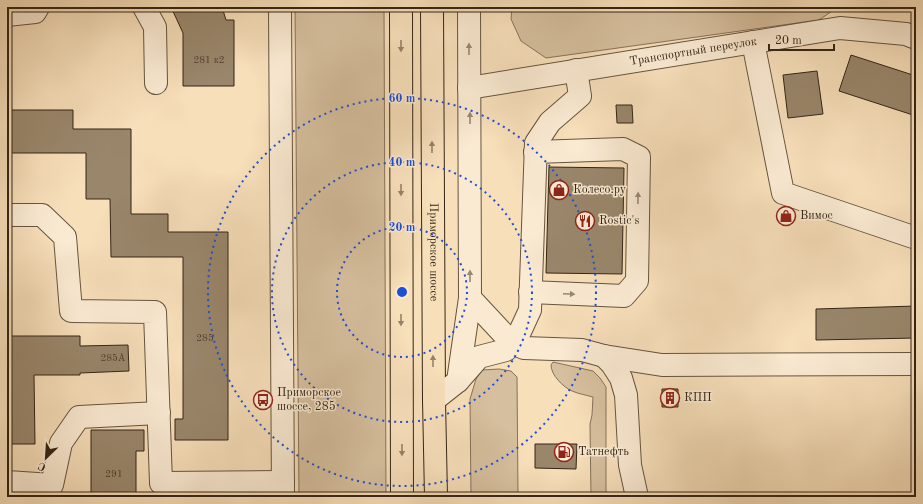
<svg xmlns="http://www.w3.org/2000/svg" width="923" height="504" font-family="'Old Standard TT',serif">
<rect width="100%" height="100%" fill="#f7dfba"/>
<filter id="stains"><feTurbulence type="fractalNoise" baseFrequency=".005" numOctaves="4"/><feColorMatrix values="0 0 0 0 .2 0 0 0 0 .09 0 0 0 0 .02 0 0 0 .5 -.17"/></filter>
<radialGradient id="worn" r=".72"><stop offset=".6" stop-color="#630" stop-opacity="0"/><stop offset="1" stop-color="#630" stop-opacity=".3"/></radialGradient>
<path fill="#d6bf9e" stroke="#85725a" d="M295,7H384L386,497H299Z
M512,7H838L819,20L546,58L521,41L511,19Z
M553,362L593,371L600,378L606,387V491L610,497H591L590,424L592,415L593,397C586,395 579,394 572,391C563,387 551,375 551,365Z
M499,369L511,371L517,377L518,497H471L470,399L476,379L482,370Z"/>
<path fill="#99866b" stroke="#342516" d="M171,7H222L226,20H234V86H183V33Z
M851,55L916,76V116L839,91Z
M817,71L823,114L788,118L783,75Z
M616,105H632L633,123H617Z
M7,110H73V129H131V214H168V232H228V440H175V419H183V257H111L110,199H86V153H7Z
M549,167L624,168L622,274L546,273Z
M916,306V338L816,340V309Z
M7,336H80V346L128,345L129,371L80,373V375H34L35,444H7Z
M662,389H678V407H662Z
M91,430H144V451H136V497H91Z
M535,444H577L576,469L535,468Z"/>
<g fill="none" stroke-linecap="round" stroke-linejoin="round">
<g stroke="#65543f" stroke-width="24">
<g id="minor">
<path d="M144,7L155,27L156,83"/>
<path d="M280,7L283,496"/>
<path d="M7,15L35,12L38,7"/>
<path d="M753,42L783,193L916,238"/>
<path id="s1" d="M469,88L840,28L906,34L916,38"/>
<path d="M7,215H42L65,237L71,311L155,312L161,483L283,482"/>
<path d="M530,292L624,296L637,281L639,157L623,149L535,152"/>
<path d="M470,298L512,343L524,348L582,350L604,356L662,365L916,364"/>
<path d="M604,356L612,364L621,378L626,395L630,465L637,497"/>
<path d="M458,381L479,357L506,350L518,336L530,310L536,143L550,122L580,96L576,70"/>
<path d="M434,400L458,381L470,298L469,7"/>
<path d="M7,482L52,485L61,443L79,417L159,413"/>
</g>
</g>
<g stroke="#342516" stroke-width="24">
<g id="highway">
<path d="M401,7L402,497"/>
<path id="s2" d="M432,7L434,400L436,497"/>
</g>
</g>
<use href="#minor" stroke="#faead2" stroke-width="22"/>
<use href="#highway" stroke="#f7dfba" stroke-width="22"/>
</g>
<defs><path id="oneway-solid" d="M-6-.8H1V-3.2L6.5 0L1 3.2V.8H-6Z"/></defs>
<g fill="#968268">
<use href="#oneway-solid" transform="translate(401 46) rotate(90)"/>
<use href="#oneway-solid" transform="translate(432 147) rotate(-90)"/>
<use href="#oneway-solid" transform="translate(401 190) rotate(90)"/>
<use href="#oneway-solid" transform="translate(401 320) rotate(90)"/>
<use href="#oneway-solid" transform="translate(433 361) rotate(-90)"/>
<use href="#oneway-solid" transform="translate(402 450) rotate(90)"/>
</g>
<g fill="#978874">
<use href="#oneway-solid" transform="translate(469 49) rotate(-90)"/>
<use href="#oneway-solid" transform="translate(470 118) rotate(-90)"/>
<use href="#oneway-solid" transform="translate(638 198) rotate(-89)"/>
<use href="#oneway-solid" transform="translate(470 276) rotate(-90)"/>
<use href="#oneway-solid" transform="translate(569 294) rotate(3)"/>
</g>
<g fill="none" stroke="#1d4ed8" stroke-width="2" stroke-dasharray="2 4">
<circle cx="402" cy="292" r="65"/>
<circle cx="402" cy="292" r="130"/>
<circle cx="402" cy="292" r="194"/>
</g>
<defs>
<g id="shop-ring" transform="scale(1)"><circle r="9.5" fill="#faead2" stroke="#8f2418" stroke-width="1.5"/><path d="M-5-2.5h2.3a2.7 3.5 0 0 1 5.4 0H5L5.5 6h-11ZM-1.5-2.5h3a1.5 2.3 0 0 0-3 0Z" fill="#8f2418"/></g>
<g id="restaurant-ring" transform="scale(1)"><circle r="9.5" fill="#faead2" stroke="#8f2418" stroke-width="1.5"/><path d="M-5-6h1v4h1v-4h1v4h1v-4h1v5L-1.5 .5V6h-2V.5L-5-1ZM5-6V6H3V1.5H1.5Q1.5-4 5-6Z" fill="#8f2418"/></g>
<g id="building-ring" transform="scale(1)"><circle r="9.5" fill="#faead2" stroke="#8f2418" stroke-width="1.5"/><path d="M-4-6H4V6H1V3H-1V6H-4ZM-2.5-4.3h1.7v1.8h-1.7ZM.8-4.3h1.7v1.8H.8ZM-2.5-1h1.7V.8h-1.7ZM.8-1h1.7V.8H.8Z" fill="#8f2418"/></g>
<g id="bus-ring" transform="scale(1)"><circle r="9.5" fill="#faead2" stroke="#8f2418" stroke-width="1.5"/><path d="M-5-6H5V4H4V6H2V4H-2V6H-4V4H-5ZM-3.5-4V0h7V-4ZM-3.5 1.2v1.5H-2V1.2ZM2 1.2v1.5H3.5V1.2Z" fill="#8f2418"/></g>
<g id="fuel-ring" transform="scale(1)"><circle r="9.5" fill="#faead2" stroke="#8f2418" stroke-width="1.5"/><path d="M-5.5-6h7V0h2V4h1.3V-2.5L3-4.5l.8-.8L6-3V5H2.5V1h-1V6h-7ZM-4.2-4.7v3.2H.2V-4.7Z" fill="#8f2418"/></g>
</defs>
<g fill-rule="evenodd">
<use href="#shop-ring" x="559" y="190"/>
<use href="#shop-ring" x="786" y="216"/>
<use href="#restaurant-ring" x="585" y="221"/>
<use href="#building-ring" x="670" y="398"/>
<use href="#bus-ring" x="263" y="400"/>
<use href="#fuel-ring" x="564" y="452"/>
</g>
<g text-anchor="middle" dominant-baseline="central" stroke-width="3" stroke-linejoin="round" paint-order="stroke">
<g font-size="10" fill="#4d3d2b">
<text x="209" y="60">281 к2</text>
<text x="205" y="338">285</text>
<text x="113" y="358">285А</text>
<text x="114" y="474">291</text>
</g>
<g font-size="12" fill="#342516" stroke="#faead2">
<text stroke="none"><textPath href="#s1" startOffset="227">Транспортный переулок</textPath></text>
<text stroke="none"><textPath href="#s2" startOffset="245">Приморское шоссе</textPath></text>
</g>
<g font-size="12" fill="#342516" stroke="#faead2" text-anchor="start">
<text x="573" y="190">Колесо.ру</text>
<text x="800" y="216">Вимос</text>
<text x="599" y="221">Rostic's</text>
<text x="277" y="393">Приморское<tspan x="277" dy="14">шоссе, 285</tspan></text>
<text x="684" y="398">КПП</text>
<text x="578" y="452">Татнефть</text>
</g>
</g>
<circle cx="402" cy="292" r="6" fill="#1d4ed8" stroke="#faead2" stroke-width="2"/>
<g font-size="12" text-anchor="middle" font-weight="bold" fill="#1d4ed8" stroke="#faead2" stroke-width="3" stroke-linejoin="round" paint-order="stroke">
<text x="402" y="102">60 m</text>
<text x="402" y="166">40 m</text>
<text x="402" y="231">20 m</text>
</g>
<rect width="923" height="504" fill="none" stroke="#f7dfba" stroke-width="24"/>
<rect x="8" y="8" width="907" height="488" fill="none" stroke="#342516" stroke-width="2"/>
<rect x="12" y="12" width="899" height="480" fill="none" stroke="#342516"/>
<g transform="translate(46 458) rotate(205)" stroke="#faead2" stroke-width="3" paint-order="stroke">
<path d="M0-3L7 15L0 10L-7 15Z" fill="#342516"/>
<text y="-6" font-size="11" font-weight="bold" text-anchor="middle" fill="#342516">С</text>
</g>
<path d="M769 44v6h65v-6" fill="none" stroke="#342516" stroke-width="2"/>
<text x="775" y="44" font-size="12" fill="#342516" stroke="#faead2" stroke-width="3" paint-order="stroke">20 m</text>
<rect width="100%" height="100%" filter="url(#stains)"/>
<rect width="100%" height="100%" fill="url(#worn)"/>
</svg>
